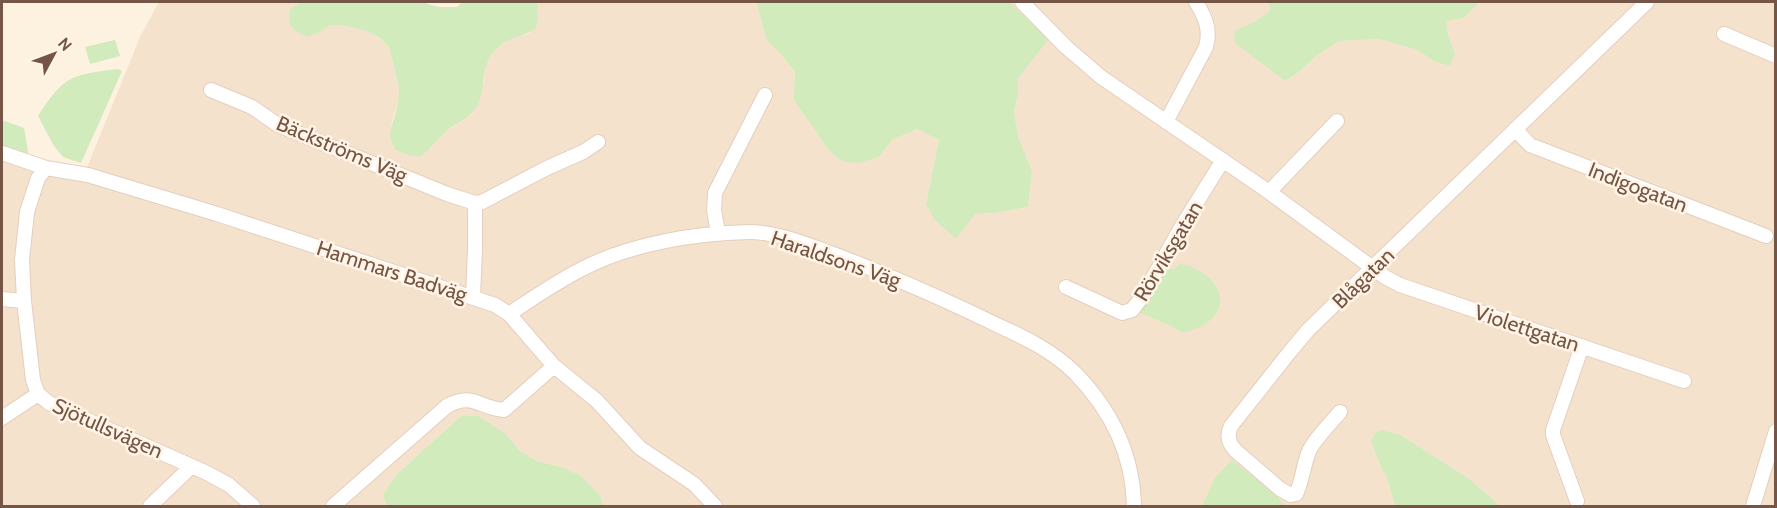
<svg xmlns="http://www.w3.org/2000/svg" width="1777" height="508" font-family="Cabin,sans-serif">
<rect width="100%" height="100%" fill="#fdf1df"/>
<path fill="#f5e2cd" d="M159,2H301L296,5L318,33L330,25L345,26L363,30L379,37L389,47L399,87L398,104L393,117L389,135L395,150L430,149L446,132L473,113L484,81L485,63L495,49L507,40L530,33L538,17L537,2H756L767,41L780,53L795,72L793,99L830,152L879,157L892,140L917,129L939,140L926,204L975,214L995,213L1028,207L1032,171L1018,136L1014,112L1019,90L990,2H1267L1272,10L1256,21L1235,31L1285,81L1299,72L1316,56L1339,41L1379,39L1417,50L1434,61L1455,53L1448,35L1446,21L1477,5V2H1775V506H1500L1471,480L1401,435L1371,442L1381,467L1388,481L1395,506H1284L1278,497L1232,461L1215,477L1202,506H603L601,497L561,467L537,461L518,449L506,434L461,416L396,475L383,495L387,506H2V150L30,159L86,170L140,37Z"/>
<path fill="#d1ebbd" d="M301,2H424C434,8 446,7 457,7L462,2H537L538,17L536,28C523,38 506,37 495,50C480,66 486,84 479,102C473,117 460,121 448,130C439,138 431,149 421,156H411L395,150L389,135L398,104L399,87L389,47L379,37L363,30L345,26L330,25L318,33L307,37C292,29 287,28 290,9Z
M756,2H1009L1049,39L1017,79L1019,90L1014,112L1018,136L1032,171L1028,207L995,213L975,214L956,239L935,220L926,204L939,140L917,129L892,140L879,157L859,163L844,162L830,152L793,99L795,72L780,53L767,41Z
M1267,2H1477V5L1463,18L1446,21L1448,35L1455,53L1450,66L1434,61L1417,50L1379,39L1339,41L1316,56L1299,72L1285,81L1235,43L1234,31L1256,21L1271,10Z
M115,40L120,56L90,64L85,47Z
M118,69L122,71L81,163L63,157L54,146L38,116C65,75 71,75 118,69Z
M2,120L24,128L29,157L2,148Z
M1180,263C1229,276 1237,320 1183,333L1171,326L1139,312L1165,269H1174Z
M461,416H478L506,434L518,449L537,461L561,467L581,476L601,497L603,506H387L383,495L396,475Z
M1381,430L1401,435L1471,480L1500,506H1395L1388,481L1381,467L1371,442L1375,434Z
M1232,460L1278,497L1284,506H1202L1215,477Z"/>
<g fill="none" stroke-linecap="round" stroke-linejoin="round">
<g stroke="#e4cebe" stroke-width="16">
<path id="street" d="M1022,2L1066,47L1101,77L1269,192L1385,277L1400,285L1684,381
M1724,34L1776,56
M211,90L252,107L278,125L447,194L475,203L482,202L547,168L583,152L598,142
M1166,122L1206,47C1211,29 1205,17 1196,2
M1515,129L1530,145L1766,236
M2,153L46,168L88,175L217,214L495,305L509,314L554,366L597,401L640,448L694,484L715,506
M46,168L38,178L27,212L22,260L24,301L33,380L38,394L49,403L205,472L229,485L253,506
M1269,192L1337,121
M718,233L714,210L715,193L765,95
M1066,287L1122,313L1132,310L1142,297L1182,226L1223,160
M473,297L475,249V203
M2,299L24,301
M509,314C533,298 556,282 582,269C629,244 696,233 749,232C776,232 803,243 828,252C876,270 923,290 970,312C1006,330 1046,344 1075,373C1111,410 1133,455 1134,506
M1340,412C1330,424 1317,436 1310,449C1303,464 1303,480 1296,494L1291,495L1280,489L1236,451C1229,444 1226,436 1231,426L1288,354L1308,330L1647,2
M2,418L38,394
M1577,501L1553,435V430L1582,346
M150,506L192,466
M333,506L447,406C473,392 479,408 504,410L554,366
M1753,506L1776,431"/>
</g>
<use href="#street" stroke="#fff" stroke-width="14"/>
</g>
<g text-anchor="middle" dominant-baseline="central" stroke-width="5" stroke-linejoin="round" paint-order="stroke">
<g font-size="21" fill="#755545" stroke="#fff4e6">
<text transform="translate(342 149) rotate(23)">Bäckströms Väg</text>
<text transform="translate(1638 187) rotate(21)">Indigogatan</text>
<text transform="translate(1168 251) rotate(-59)">Rörviksgatan</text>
<text transform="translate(836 259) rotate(19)">Haraldsons Väg</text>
<text transform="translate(392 271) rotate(18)">Hammars Badväg</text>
<text transform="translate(1363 278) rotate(-44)">Blågatan</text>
<text transform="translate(1527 328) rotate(18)">Violettgatan</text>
<text transform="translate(108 428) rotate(24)">Sjötullsvägen</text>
</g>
</g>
<rect width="1777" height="508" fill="none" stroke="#755545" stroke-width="6"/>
<g transform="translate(54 54) rotate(49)" stroke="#fff4e6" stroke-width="4.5" paint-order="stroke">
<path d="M0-4.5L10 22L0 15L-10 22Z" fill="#755545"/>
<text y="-9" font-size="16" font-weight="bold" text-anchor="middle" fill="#755545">N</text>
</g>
</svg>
